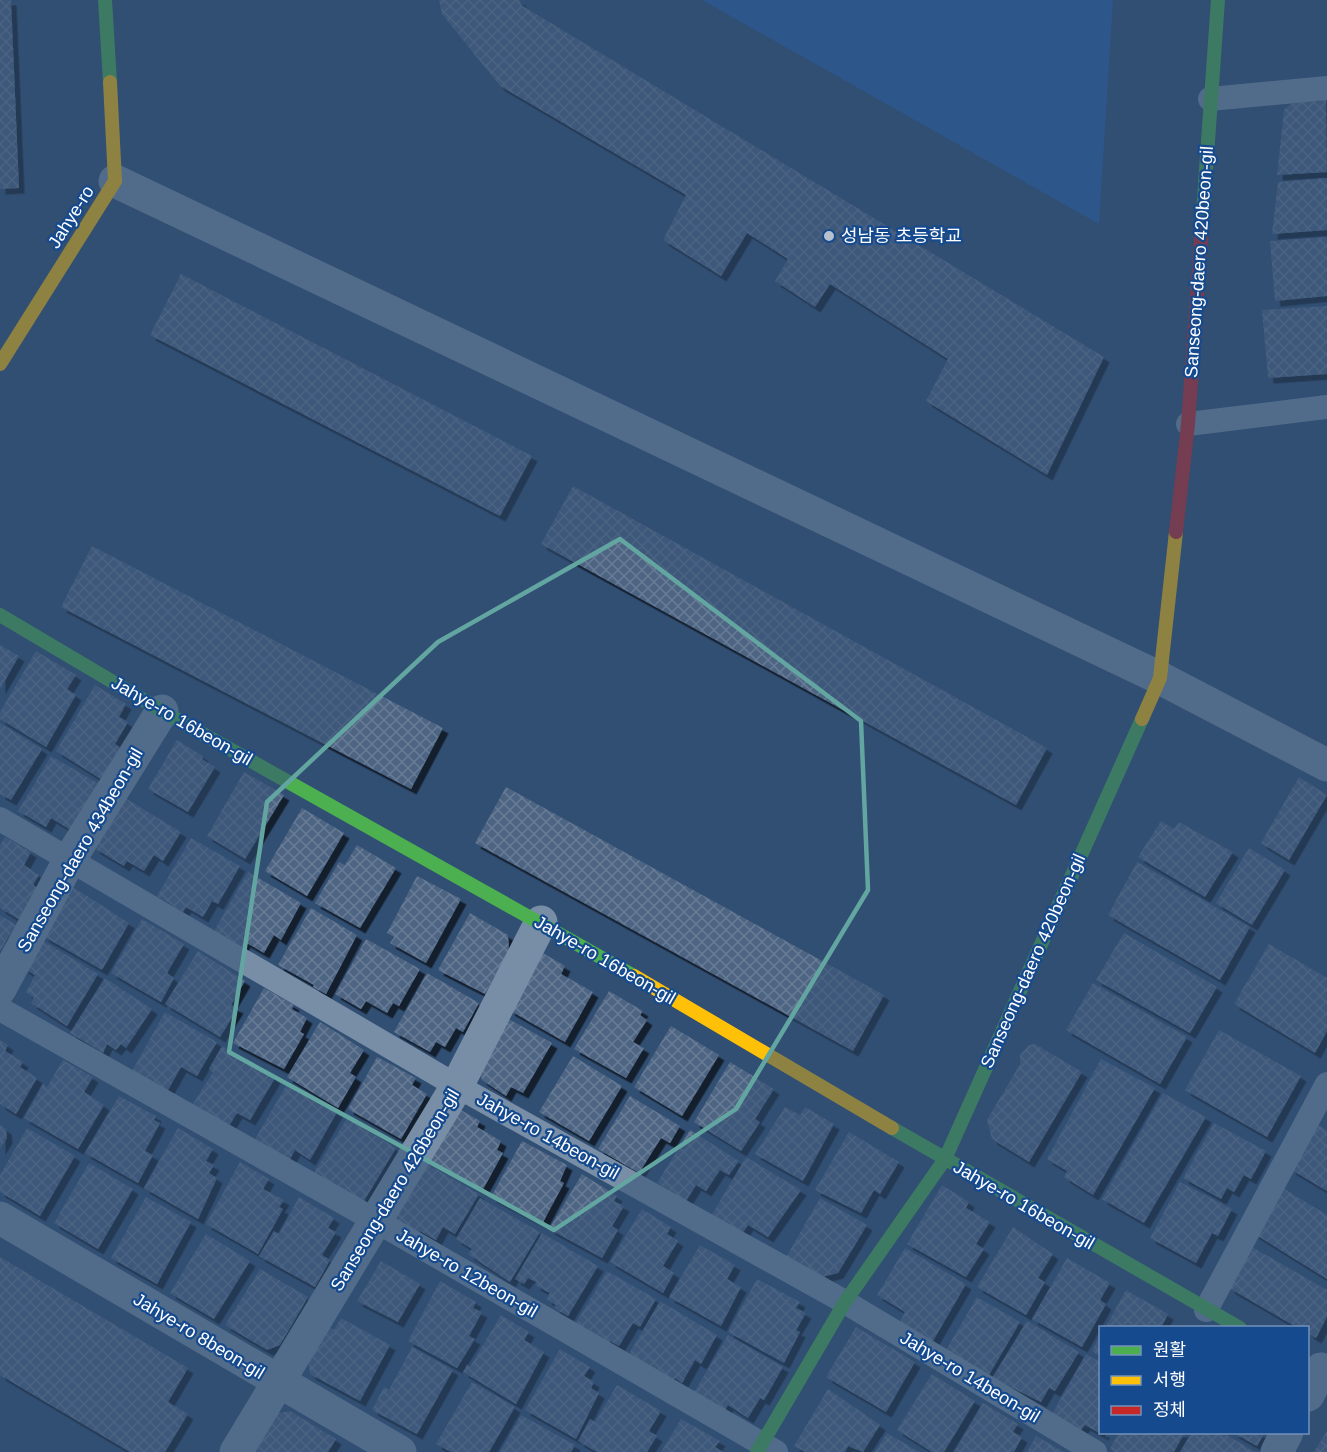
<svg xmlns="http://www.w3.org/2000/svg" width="1327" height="1452" font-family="Arial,'Noto Sans KR',sans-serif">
<defs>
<pattern id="building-cross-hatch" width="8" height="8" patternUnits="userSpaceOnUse" patternTransform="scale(1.5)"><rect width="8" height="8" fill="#4e6583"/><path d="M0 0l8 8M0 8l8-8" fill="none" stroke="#697c96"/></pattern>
<filter id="shadow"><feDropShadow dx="5.5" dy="5.5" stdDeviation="0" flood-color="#0009"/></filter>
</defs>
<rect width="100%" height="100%" fill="#314e73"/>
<path fill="#2861a6" d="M702,0H1113L1099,224Z"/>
<path fill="url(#building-cross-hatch)" filter="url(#shadow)" d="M0,0H11L19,188L0,189Z
M439,0H520L521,5L1104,357L1047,475L926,401L948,359L830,284L815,307L775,281L788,259L747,233L721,276L663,240L686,195L500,86L442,14Z
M1326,95L1327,172L1277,175L1284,110L1299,97Z
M1327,178V230L1272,234L1278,182Z
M1327,237V296L1275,301L1270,241Z
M181,274L532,456L500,516L150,335Z
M1327,306V374L1268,378L1262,310Z
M573,486L1047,748L1016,805L541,544Z
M92,546L443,728L411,789L61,607Z
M0,645L19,656L0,689Z
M36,651L76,675L67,689L76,695L46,747L0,719V712Z
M95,685L126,704L119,717L128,722L115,744L122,749L104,781L56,751Z
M0,723L42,749L11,800L0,794Z
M177,740L203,756L202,759L215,767L188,812L148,789Z
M51,756L101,785L74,832L51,818L46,827L18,811Z
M244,772L284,795L245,859L207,836Z
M1299,777L1327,795L1289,860L1261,843Z
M506,787L884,995L853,1051L475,843Z
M125,798L181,832L163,861L154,855L144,871L127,861L124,866L94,848Z
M302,808L344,833L307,896L265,871Z
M1161,821L1174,829L1179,822L1233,852L1205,897L1138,857Z
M5,837L31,852L24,865L39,875L33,885L39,889L20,920L0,908V845Z
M191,838L240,866L218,904L212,901L203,917L186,907L183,912L157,896Z
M357,845L396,868L360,928L315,903L339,862L345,865Z
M1249,848L1285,870L1252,925L1216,903Z
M1137,862L1250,927L1220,980L1108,915Z
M248,872L301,903L281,940L274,935L264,953L245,942L243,947L214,931Z
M417,876L461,899L426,963L390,943L394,937L387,933Z
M73,887L129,923L102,970L43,936Z
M311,908L357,935L326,994L313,987L314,985L278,965Z
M470,913L508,935L509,951L485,994L438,970Z
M0,915L16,925L0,951Z
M142,919L184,944L167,973L174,978L161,1002L111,973Z
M1124,933L1217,987L1190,1033L1096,980Z
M40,939L98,974L67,1026L31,1003L34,998L26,992L35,975L23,968Z
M366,939L420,969L399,1006L393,1003L387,1013L366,1001L361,1009L335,994Z
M1269,944L1327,978V1031L1315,1053L1234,1004Z
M198,951L245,981L231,1005L238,1008L220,1037L165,1004Z
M541,952L565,966L561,974L593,992L565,1042L509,1010Z
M427,973L479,1003L463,1032L456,1028L445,1047L436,1042L430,1052L394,1032Z
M105,978L152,1009L126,1048L121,1044L116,1050L107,1044L103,1053L70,1033Z
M1093,983L1187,1037L1160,1084L1066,1030Z
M264,988L294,1005L292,1009L307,1018L300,1032L304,1034L284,1069L233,1043Z
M609,991L643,1011L640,1015L647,1020L633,1042L644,1048L626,1078L574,1049Z
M165,1012L217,1042L197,1076L181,1067L167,1092L132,1071Z
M505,1017L552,1043L523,1093L511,1087L506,1096L482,1080L478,1065Z
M320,1022L364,1050L350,1073L356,1077L338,1108L287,1077Z
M671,1026L719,1055L682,1116L634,1087Z
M1219,1030L1301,1076L1267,1137L1185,1090Z
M0,1040L8,1045L5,1051L23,1062L20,1067L37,1078L16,1114L0,1104Z
M1035,1044L1082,1072L1029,1162L992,1139L987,1120L1020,1064V1055L1029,1045Z
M222,1046L275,1078L250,1120L237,1113L229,1126L193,1104L213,1072L209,1069Z
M573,1056L622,1086L589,1141L539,1112Z
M377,1057L416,1078L412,1085L427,1094L401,1139L348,1109Z
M1101,1059L1155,1088L1093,1195L1064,1177L1067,1171L1047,1159Z
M63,1060L93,1077L84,1092L104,1105L78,1149L24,1118L43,1084L47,1087Z
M730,1062L774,1089L755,1119L760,1122L741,1151L694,1122Z
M287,1084L337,1112L310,1160L295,1150L289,1161L254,1141Z
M1163,1093L1206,1117L1144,1223L1102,1199Z
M119,1096L156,1116L154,1120L160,1123L145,1151L153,1155L138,1183L85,1153Z
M630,1096L680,1126L670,1143L661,1138L639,1173L598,1149Z
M454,1106L480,1121L477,1127L501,1141L497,1150L503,1153L482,1191L425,1157Z
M785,1107L800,1115L805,1107L834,1124L803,1181L755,1154Z
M347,1118L396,1148L364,1201L313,1174Z
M1214,1123L1266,1151L1251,1179L1244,1175L1234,1192L1227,1188L1221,1199L1183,1178Z
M0,1125L6,1129L7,1138L0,1149Z
M1318,1125L1327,1130V1191L1290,1169Z
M27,1128L75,1156L40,1216L0,1192V1175Z
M178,1128L213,1149L206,1161L214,1165L209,1173L217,1178L198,1219L144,1188Z
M690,1130L739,1161L729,1175L720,1170L706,1191L696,1185L686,1201L657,1183Z
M849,1132L899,1162L880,1194L874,1190L861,1213L815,1190Z
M522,1141L567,1165L560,1181L564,1183L542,1224L491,1197Z
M746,1157L801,1190L768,1237L748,1225L742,1234L711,1216Z
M240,1162L269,1179L263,1189L284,1200L279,1207L283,1209L258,1254L206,1224Z
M424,1162L479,1194L455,1234L443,1227L436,1240L420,1231L417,1235L397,1220V1210Z
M89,1163L133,1189L98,1249L54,1223Z
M582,1174L617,1196L614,1201L624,1206L612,1226L618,1230L602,1258L549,1229Z
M1180,1182L1232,1209L1218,1236L1212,1233L1196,1263L1150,1238Z
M942,1185L969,1202L966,1208L990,1222L976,1244L984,1249L966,1277L907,1244Z
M1281,1187L1327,1215V1279L1253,1233Z
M146,1197L191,1222L157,1284L111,1258Z
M299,1197L334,1218L328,1228L336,1232L322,1255L330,1260L315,1287L259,1256L274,1231L279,1234Z
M480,1198L540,1232L510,1282L468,1254L472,1249L456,1239Z
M820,1198L867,1225L838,1273L818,1278L785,1259Z
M642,1209L671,1227L667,1234L678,1241L663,1266L674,1273L663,1293L610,1262Z
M1013,1227L1053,1254L1038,1278L1045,1282L1026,1315L977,1287Z
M542,1233L598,1266L568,1316L554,1308L556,1305L546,1299L550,1293L535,1285L536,1282L528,1278L524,1284L515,1279Z
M206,1234L250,1261L214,1319L170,1293Z
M700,1245L735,1265L727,1279L741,1287L721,1326L669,1297Z
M1252,1247L1327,1290V1317L1316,1338L1308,1333V1328H1298L1229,1288Z
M905,1248L966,1284L933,1341L900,1322L905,1312L877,1295Z
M0,1257L188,1368L168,1402L188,1414L165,1452H130L0,1375Z
M1067,1258L1110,1283L1100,1300L1106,1304L1082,1347L1032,1319Z
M381,1261L420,1284L398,1322L357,1301Z
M260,1269L308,1297L280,1345L267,1350L225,1325Z
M607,1271L656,1299L640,1327L633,1323L619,1346L610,1341L607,1346L573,1328Z
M757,1279L800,1302L796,1308L806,1313L796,1330L800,1332L784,1363L728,1332Z
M440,1281L476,1302L473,1308L482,1312L469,1336L475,1339L457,1368L408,1341Z
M1126,1290L1168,1314L1161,1328H1105Z
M977,1297L1020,1322L989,1375L946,1350Z
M660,1301L717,1335L701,1364L695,1360L682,1383L675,1378L670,1384L626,1359Z
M501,1315L529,1332L524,1340L544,1352L516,1404L463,1372L467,1365L470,1367Z
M341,1318L390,1345L360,1401L310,1374L308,1355L325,1325L334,1330Z
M1027,1321L1079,1352L1055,1391L1049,1388L1041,1402L992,1378Z
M856,1327L915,1362L886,1412L826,1377Z
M728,1335L783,1367L764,1400L760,1398L748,1418L728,1405L723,1414L692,1396Z
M1100,1335V1356L1092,1351Z
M412,1347L453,1370L417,1434L372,1410L384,1387L389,1390Z
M560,1349L590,1367L584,1376L594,1382L591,1388L599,1393L576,1439L525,1410Z
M1086,1354L1100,1362V1432H1104L1103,1435L1085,1425L1081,1430L1052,1414Z
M932,1374L975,1401L944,1452H932L897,1430Z
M472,1382L515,1407L489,1452H451L436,1444Z
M617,1385L661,1411L649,1431L657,1436L647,1452H597L578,1441L590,1419L595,1422Z
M828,1389L880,1425L863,1452L848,1446L845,1452H805L794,1446Z
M983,1403L1018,1424L1013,1432L1022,1437L1014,1452H954Z
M290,1411L336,1439L328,1452H249L269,1415Z
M521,1415L575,1445L571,1452H500Z
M681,1419L720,1441L715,1447L723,1452H661Z
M1327,1431V1452H1314Z
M1119,1432H1185L1174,1452H1115L1110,1449Z
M1192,1432H1222L1255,1452H1180Z
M1232,1432H1265L1257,1446Z
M887,1433L919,1452H875Z
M1036,1436L1064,1452H1027Z"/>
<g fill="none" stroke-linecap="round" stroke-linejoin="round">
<path stroke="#788ea6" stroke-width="24" d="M1210,99L1327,88
M1188,424L1327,407
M0,819L457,1086L845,1302L1095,1452
M0,1009L378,1222L776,1452
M1206,1310L1327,1084"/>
<path stroke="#788ea6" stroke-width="33" d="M115,181L1160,678L1327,765
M0,989L70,859L162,711
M0,1218L400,1452
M1308,1395L1321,1369
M236,1452L457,1086L541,922
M1277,1452L1287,1432"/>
<path stroke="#4caf50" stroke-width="14" d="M105,0L110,82
M1202,226L1218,0
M0,615L162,711L634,976
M892,1128L1240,1328
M757,1452L845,1302L945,1159L1142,719"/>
<path stroke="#ffc107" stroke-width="14" d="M0,364L115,181L110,82
M1142,719L1160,678L1176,532
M634,976L892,1128"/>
<path stroke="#c62828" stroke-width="14" d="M1176,532L1188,424L1202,226"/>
</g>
<path d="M0 0H1327V1452H0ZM620,539L861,721L868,890L736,1109L554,1230L229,1052L267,802L438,642Z" fill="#314e73" fill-opacity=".55" fill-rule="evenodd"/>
<path fill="none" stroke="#63a6a1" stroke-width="4.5" stroke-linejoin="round" d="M620,539L861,721L868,890L736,1109L554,1230L229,1052L267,802L438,642Z"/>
<circle fill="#b7c1ce" stroke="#154a8f" stroke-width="2" cx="829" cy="236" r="6"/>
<g text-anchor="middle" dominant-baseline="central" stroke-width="4.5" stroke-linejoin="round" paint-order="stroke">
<g font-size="18" fill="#fff" stroke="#154a8f">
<text transform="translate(71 217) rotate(-58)">Jahye-ro</text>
<text transform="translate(1199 262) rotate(-86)">Sanseong-daero 420beon-gil</text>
<text transform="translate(182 721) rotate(30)">Jahye-ro 16beon-gil</text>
<text transform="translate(80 850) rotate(-60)">Sanseong-daero 434beon-gil</text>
<text transform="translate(605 960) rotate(30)">Jahye-ro 16beon-gil</text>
<text transform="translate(1033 961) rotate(-66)">Sanseong-daero 420beon-gil</text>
<text transform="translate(548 1136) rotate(29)">Jahye-ro 14beon-gil</text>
<text transform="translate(395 1190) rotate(-59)">Sanseong-daero 426beon-gil</text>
<text transform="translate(1024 1205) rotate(30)">Jahye-ro 16beon-gil</text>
<text transform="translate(467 1273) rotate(30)">Jahye-ro 12beon-gil</text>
<text transform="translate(199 1336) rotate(31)">Jahye-ro 8beon-gil</text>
<text transform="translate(970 1377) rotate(31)">Jahye-ro 14beon-gil</text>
</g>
<g font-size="18" fill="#fff" stroke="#154a8f" text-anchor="start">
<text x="841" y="236">성남동 초등학교</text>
</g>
</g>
<rect x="1099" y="1326" width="210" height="108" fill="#154a8f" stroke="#7392bc" stroke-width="1.5"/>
<rect x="1111" y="1346" width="30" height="9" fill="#4caf50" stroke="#7392bc" stroke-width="1.5"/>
<text x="1153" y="1356" font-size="18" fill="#ffffff">원활</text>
<rect x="1111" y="1376" width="30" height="9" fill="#ffc107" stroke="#7392bc" stroke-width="1.5"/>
<text x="1153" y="1386" font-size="18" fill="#ffffff">서행</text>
<rect x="1111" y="1406" width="30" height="9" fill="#c62828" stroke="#7392bc" stroke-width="1.5"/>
<text x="1153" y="1416" font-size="18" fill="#ffffff">정체</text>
</svg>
